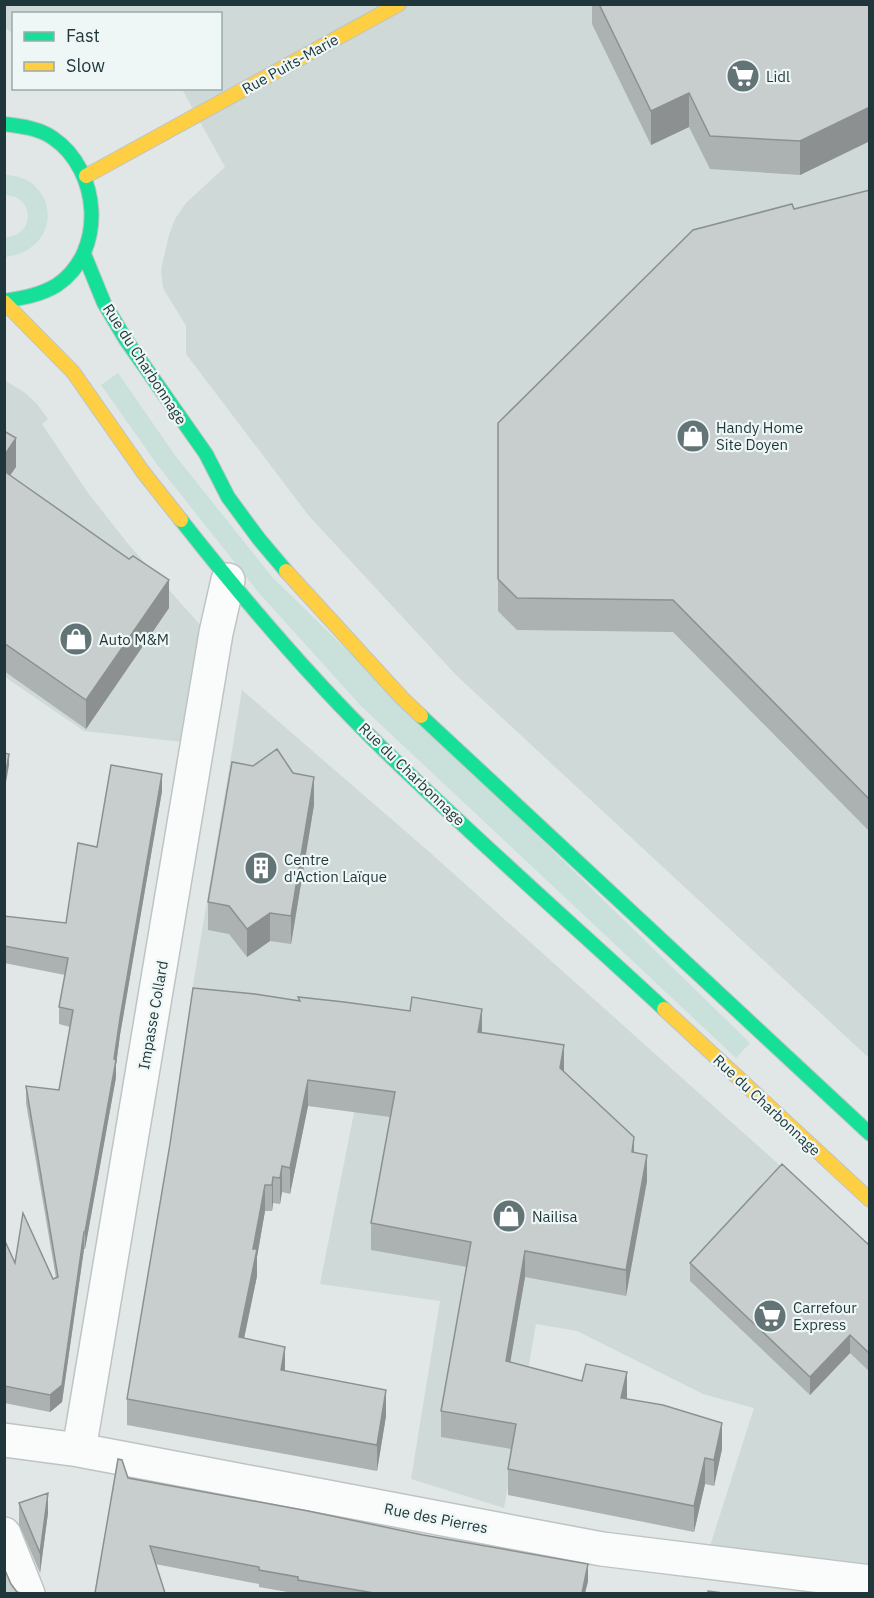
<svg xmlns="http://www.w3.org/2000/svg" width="874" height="1598" font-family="'IBM Plex Sans',sans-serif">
<rect width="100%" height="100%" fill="#e1e7e7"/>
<path fill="#ced9d8" d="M5,4L869,5V1058L457,676L309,516L186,354V326L163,288L161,270L169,235L175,219L186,203L225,167L182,89L220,88V14H14L13,33L5,28Z
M4,380L24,392L37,404L48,419L42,424L88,493L129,545L202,627L183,742L84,731L5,677Z
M242,690L426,849L824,1205L869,1249V1567L710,1546L754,1408L703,1394L577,1331L536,1324L504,1508L411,1479L440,1301L320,1284L372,1022L192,991Z"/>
<path fill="#c9e1da" d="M4,175C59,175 65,250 5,257V237C35,237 36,196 5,195Z
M118,373L174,454L273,578L750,1043L736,1058L361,706L259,593L159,467L101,385Z"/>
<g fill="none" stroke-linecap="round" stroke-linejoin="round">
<g stroke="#bec4c4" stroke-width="36">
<path id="street" d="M4,1440L79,1450L602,1549L870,1582
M79,1450L216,633L228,580
M4,1534L28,1594"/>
</g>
<g stroke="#bdc4c5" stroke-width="16">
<path id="fast" d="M4,124C20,126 39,128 53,138C100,170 107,251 57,285C41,295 22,298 4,301
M84,254L104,303L126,340L206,454L228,497L259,539L286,571
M181,520C244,600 310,678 383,749C474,838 570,922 664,1009
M421,716L870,1134"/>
</g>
<g stroke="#bdc4c5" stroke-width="16">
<path id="slow" d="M86,176L399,4
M4,302L73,372L143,472L181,520
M286,571L402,698L421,716
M664,1009L870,1200"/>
</g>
<use href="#street" stroke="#fafbfb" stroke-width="33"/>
<use href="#fast" stroke="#16e098" stroke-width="14"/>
<use href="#slow" stroke="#ffcf43" stroke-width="14"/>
</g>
<path fill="#acb1b1" d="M592,4H870V141L800,175L710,169L689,127L651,145L592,24Z
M870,190V832L673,632L517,630L498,611V423L794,209Z
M4,431L16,467L10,475L169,608L86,729L4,671Z
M162,791L120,1035L116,1065V1077L85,1249H84L62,1402L50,1412L4,1403V1239L15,1263L53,1279L56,1278L26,1103V1086L59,1090L70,1027L59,1024V1007L65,975L4,963V916L66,923L97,847Z
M314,805L291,944L270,941L247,957L229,934L208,930V902Z
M298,997L482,1033L564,1072L634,1153L647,1181L626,1296L525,1277L510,1362L626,1399L722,1449L714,1486L705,1484L694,1532L508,1495V1469L511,1449L441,1437V1411L467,1267L371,1250V1223L390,1117L308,1106L290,1194L282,1192L280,1204L273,1203L272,1211H265L257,1257V1276L244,1338L285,1371L386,1416L377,1471L127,1425V1399L298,1001Z
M870,1246V1372L850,1353L810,1395L690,1281V1263Z
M128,1478L588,1581L585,1593H293L259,1587V1584L155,1564Z
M19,1503L48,1513L40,1573L19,1524Z"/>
<path fill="#8c9090" d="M689,93V127L651,145V111Z
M870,107V141L800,175V141Z
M16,438V467L4,484V456Z
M169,580V608L86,729V700Z
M9,754V765L4,794V783Z
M162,774V791L120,1035L116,1065V1077L85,1249V1232L120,1018Z
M314,777V805L291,944V916Z
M270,913V941L247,957V929Z
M482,1009V1035L478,1032Z
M564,1045V1071L560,1094V1068Z
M308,1080V1106L290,1194V1168Z
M634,1137V1163L632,1152Z
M647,1155V1181L626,1296V1270Z
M282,1166V1192L280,1204V1178Z
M273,1177V1203L272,1211V1185Z
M265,1185V1211L257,1257V1276L239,1363V1337L253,1249Z
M84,1232V1249L62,1402L50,1412V1395Z
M525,1251V1277L506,1387V1361Z
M850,1335V1353L810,1395V1377Z
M285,1347V1373L281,1370Z
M627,1372V1399L621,1398Z
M386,1390V1416L377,1471V1445Z
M722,1423V1449L714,1486V1460Z
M705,1458V1484L694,1532V1506Z
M48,1493V1513L40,1573V1553Z
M588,1564V1581L585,1593H582Z"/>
<path fill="#c8cece" stroke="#8c9090" stroke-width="1.5" d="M599,4H870V107L800,141L710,136L689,93L651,111Z
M870,190V800L673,600L517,598L498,579V423L693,230L792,204L794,209Z
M4,431L16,438L4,456Z
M4,471L129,559L133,556L169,580L86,700L4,643Z
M277,749L293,773L314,777L291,916L270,913L247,929L229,906L208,902L232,762L253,766Z
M4,753L9,754L4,783Z
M111,765L162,774L120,1018L114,1059L116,1060L85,1232H84L62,1385L50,1395L4,1386V1239L15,1263L23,1213L53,1279L58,1277L26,1086L59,1090L73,1010L59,1007L68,958L4,946V916L66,923L78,843L97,847Z
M193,988L255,994L300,1001L298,997L344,1002L410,1011L412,997L482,1009L478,1032L564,1045L560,1068L634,1137L632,1152L647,1155L626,1270L525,1251L506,1361L582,1381L586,1364L627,1372L621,1398L663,1405L722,1423L714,1460L705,1458L694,1506L508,1469L516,1424L441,1411L471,1242L371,1223L395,1092L308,1080L290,1168L282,1166L280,1178L273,1177L272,1185H265L253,1249H257L239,1337L285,1347L281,1370L386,1390L377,1445L127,1399L170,1144Z
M782,1164L870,1246V1354L850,1335L810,1377L690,1263Z
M118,1459L122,1460L128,1478L308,1511L423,1535L588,1564L582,1593H374L298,1580V1577L259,1570V1567L150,1546L165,1593H95Z
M48,1493L40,1553L19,1503Z
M4,1568L11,1584L17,1592L21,1593H4Z
M708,1591L723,1593H708Z"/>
<defs>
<g id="supermarket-disc" transform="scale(1.725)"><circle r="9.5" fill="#637477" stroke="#eef7f6"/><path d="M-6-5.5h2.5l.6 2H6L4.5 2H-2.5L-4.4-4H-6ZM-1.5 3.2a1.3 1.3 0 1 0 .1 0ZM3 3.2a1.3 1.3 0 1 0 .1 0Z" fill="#fff"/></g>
<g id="shop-disc" transform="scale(1.725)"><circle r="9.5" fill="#637477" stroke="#eef7f6"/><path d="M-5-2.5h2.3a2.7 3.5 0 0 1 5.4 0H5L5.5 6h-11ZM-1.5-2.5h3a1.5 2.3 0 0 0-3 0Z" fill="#fff"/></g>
<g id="building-disc" transform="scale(1.725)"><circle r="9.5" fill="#637477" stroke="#eef7f6"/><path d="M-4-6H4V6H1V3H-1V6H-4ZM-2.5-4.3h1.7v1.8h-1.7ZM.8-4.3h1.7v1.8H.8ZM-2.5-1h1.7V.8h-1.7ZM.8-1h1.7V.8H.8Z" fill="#fff"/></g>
</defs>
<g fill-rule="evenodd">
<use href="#supermarket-disc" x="743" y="76"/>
<use href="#shop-disc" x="693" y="436"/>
<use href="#shop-disc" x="76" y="639"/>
<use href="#building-disc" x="261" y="868"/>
<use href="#shop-disc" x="509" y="1216"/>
<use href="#supermarket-disc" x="770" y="1316"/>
</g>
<g text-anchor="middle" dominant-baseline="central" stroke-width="4.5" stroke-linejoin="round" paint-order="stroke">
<g font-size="15" fill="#1f363a" stroke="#eef7f6">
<text transform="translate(290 64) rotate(-29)">Rue Puits-Marie</text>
<text transform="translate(145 364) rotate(57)">Rue du Charbonnage</text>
<text transform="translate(412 774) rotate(44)">Rue du Charbonnage</text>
<text transform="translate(153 1015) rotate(-80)">Impasse Collard</text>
<text transform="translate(767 1105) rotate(43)">Rue du Charbonnage</text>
<text transform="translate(436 1518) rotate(11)">Rue des Pierres</text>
</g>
<g font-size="15" fill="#1f363a" stroke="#eef7f6" text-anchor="start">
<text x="766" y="76">Lidl</text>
<text x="716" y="427">Handy Home<tspan x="716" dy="17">Site Doyen</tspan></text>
<text x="99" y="639">Auto M&amp;M</text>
<text x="284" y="859">Centre<tspan x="284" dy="17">d'Action Laïque</tspan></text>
<text x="532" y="1216">Nailisa</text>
<text x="793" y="1307">Carrefour<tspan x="793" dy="17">Express</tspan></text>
</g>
</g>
<rect width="874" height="1598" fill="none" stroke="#1f363a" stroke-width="12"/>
<rect x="12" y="12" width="210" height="78" fill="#eef7f6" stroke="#9baaab" stroke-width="1.5"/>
<rect x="24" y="32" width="30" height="9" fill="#16e098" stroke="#9baaab" stroke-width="1.5"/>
<text x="66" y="42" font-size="18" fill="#1f363a">Fast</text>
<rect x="24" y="62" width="30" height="9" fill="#ffcf43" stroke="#9baaab" stroke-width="1.5"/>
<text x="66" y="72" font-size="18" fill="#1f363a">Slow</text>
</svg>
